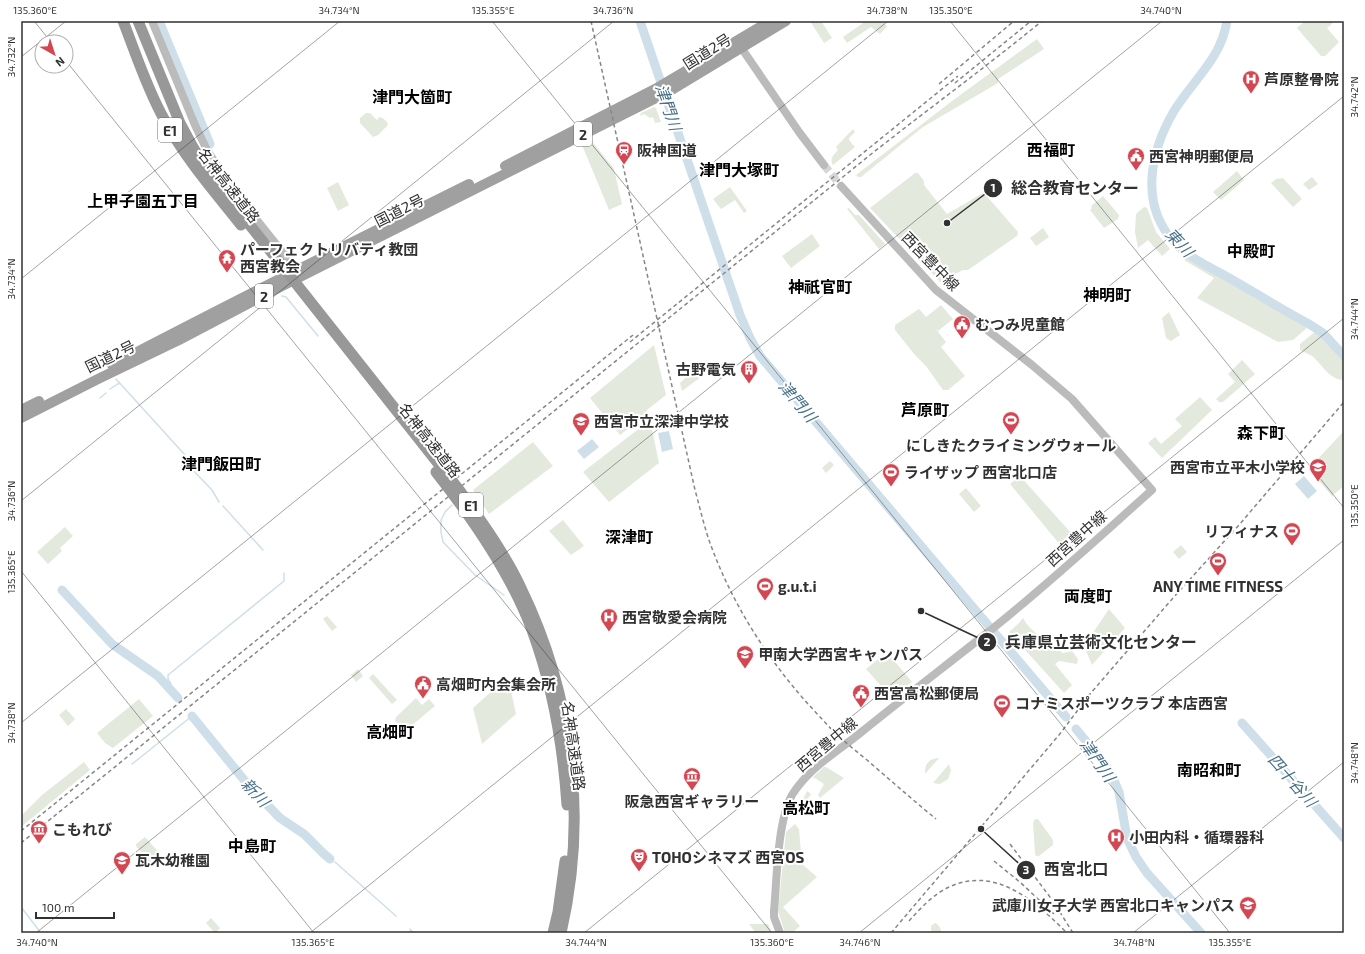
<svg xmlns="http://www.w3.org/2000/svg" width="1365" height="954" font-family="'Exo 2','Noto Sans JP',sans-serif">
<rect width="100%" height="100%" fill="#fff"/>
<path fill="#e4e9dd" d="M810,21H821L832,38L824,43Z
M866,21H882L887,26L880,34L871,27L847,43L843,37Z
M1305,21H1335L1327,28L1339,42L1325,56H1321L1297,28Z
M1037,39L1044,49L998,79V83L923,127L861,177H858L856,175L952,101Z
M707,43L710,48L698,55L695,50Z
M654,107L656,108L661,122L655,123L653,117L650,118L644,114L640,116L641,113Z
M366,113H370L377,120L379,117C384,118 387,121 388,125L378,135L373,137L360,123V118Z
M853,129L855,132L849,138V140L855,147L833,165C829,158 834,155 838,150L836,147Z
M591,140L614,169L622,204L609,210L582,145Z
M1237,171L1244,180L1221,200L1213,192Z
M915,173H918L924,181V185L947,214L983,193L985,194L1018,232L1017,236L968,270H963L940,282L870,208Z
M1312,177L1318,184L1309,190L1303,184Z
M1283,178L1302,199L1293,207L1271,183L1276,179Z
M338,182L349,205L338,211L327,188Z
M730,187L747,211L744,213L735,200L721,209L713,199Z
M1103,196L1119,215L1118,219L1104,228L1090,210L1092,208L1091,206Z
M1144,207L1147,208L1156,232L1170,249L1162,256L1148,240L1138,248L1135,232L1136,214Z
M849,208L855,215H859L885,244L879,249L847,209Z
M1043,228L1049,237L1036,246L1030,238Z
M812,234L820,246L791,268L782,256Z
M1188,257L1308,327L1293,340L1278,342L1197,298L1214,278L1184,260Z
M941,305L953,319L938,331L935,328L946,342L941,347L965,376L948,390H943L926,366L915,355L895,330V325L919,309L926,317Z
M1169,312L1180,335L1171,341L1166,338L1162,318Z
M1316,331L1321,335L1344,360V378L1342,380C1328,378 1322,364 1312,356C1308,354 1304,352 1300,350V344Z
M654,345L666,395L647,410L646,415L620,435L590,398Z
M1242,360L1255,374L1223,402H1219L1216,399L1235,382L1228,374Z
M697,367L701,377L682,391L680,383Z
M1200,397L1212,410L1162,458L1148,443L1155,437L1161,444L1182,426L1175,419Z
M650,420L659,463L609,502L583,472Z
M1344,431V486L1332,496L1312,473L1318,468L1314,463Z
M533,442L553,466L489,514L473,490Z
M830,461L834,465L826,473L822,468Z
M1020,476L1080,543L1069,552H1066L1010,484Z
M966,488L981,506L974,512L959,494Z
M563,520L584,546L571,555L549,531Z
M65,527L73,536L60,548L62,551L48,564L37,552Z
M1181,545L1187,552L1179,559L1173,552Z
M1109,609L1125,628L1092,665L1084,646Z
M327,616L337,627L332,631L323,619Z
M1023,618C1031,633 1050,643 1063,653L1072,651L1078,659L1077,664L1059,661L1055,664L1072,685L1064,693L1009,632L1019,623Z
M887,652L912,682L895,695L888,694L866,669Z
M358,669L363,676L356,682L351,675Z
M373,674L397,700L392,704L369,678Z
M502,682H509L516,714L482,744L473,708Z
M416,698L422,705L429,699L435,706L404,732L395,721L396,717Z
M139,699L153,716L113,748L105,743L97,733Z
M66,709L75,719L68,726L59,715Z
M939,758L925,774C924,765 929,758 939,758Z
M84,762L90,770L21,827V816L42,795Z
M949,764L951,771L948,779L940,784L933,783Z
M824,767H826L844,778L820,798L818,795L824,784L813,777Z
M807,791L811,794L806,801L808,802L804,809L797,815L796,814Z
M1035,819H1038L1053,840V845L1039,856H1036L1035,854L1033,823Z
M795,824L799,829L802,864L817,877L783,907L800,926L792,933H785L778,911L786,832Z
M145,837L162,856L152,865L136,846V844Z
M211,918L220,928L215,933L206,923Z
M935,923C938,924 941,928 941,931L939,933H933L931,930V926Z
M749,924H768L772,933H756Z"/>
<path fill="#cfdfe9" d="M669,431L673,449L662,452L658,433Z
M592,439L599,447L584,459L577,451Z
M1304,476L1317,491L1308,499L1295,484Z"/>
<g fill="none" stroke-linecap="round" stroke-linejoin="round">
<path stroke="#cfdfe9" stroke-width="1.5" d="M282,296L286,297L318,336
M116,379L185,455L188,465L212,490L219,502
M110,389L119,383V384
M100,398L106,393
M452,505L445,512L441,520V532L443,542L475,575L504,595
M223,506L263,550
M168,687L171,684L168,679V675L284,581V573
M132,764L192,716
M335,862L396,916
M21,907L41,933
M410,929L413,933"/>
<path stroke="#cfdfe9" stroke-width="9" d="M159,21L210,144
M640,21L740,315L750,338L760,356L1066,717
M1227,21C1221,59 1193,80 1174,111C1150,152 1139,205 1175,243C1191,259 1212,268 1231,279C1257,294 1283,310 1309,324L1323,333L1344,356
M62,590L112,644L158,676L178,698
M192,716L249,786L280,818L304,834L323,853L330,859
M1242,723L1344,838
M1076,729L1105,764L1113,778L1119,792L1127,838L1136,857L1147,873L1201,933"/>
<path stroke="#d6d6d6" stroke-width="8" stroke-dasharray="8 4" stroke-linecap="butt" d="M824,165L841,186"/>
<path stroke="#bbb" stroke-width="8" d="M152,21L195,125L207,150L229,185L300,274
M738,43L799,132L824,165
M780,933L774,917V911C777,880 777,822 792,795C808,769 835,753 859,734C901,700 944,667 987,633C1044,588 1098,538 1152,490L1072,399L1032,365L936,290L841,186"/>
<path stroke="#a0a0a0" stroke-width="10" d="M505,166L655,89L770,21
M112,365C231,303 350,243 469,184
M21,410L39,401
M21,418L100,378L179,340L282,286L670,91L786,21"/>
<path stroke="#989898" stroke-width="11" d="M123,21C136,54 147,89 164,119C185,158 214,191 241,225
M138,21L180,123L194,149"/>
<path stroke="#868686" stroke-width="1.5" stroke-dasharray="4 3" stroke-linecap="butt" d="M591,21L695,490C700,508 704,526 710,543C734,609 773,668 822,719C835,734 851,747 867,760C890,780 913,800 936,819
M955,83L1031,21
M939,84L1014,21
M630,342L958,76
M21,831L633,335
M21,843L870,155C927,110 986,67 1042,21
M1010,844L1053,901L1073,933
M994,861L1021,883L1054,914
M909,921C918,911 928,900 940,892C990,861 1032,898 1067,933
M891,933L1059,735L1090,694L1173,598L1239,525L1344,402"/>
<path stroke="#989898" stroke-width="11" d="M194,149L219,186L460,491C482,522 505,554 521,588C573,695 588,817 561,933
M436,472C473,519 511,574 532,630C553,687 563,745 567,805
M553,933L558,912L565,861"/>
</g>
<path fill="none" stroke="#313131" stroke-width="1" stroke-opacity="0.45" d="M34,21L51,42M492,21L1230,933M950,21L1344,508M21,57L66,21M66,61L772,933M21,279L340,21M21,501L614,21M21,571L314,933M21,723L888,21M36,933L1162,21M310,933L1344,96M584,933L1344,318M859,933L1344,540M1133,933L1344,762"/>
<defs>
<g id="hospital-pin" transform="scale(0.9)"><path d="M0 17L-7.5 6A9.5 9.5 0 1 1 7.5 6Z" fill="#d34753" stroke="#fff"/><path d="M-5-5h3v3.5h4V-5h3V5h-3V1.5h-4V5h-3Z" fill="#fff"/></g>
<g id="station-pin" transform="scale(0.9)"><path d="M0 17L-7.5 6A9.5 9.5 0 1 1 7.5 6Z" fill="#d34753" stroke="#fff"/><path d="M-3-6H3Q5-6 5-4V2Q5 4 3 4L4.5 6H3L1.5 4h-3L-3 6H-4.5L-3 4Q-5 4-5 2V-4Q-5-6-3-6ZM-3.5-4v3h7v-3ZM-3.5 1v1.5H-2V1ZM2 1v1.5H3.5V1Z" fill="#fff"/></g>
<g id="civic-pin" transform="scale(0.9)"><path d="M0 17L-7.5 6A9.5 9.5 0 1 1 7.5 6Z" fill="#d34753" stroke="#fff"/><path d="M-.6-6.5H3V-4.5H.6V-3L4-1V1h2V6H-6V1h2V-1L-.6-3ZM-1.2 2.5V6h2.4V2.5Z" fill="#fff"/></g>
<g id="temple-pin" transform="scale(0.9)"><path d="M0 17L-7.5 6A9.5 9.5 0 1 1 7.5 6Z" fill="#d34753" stroke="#fff"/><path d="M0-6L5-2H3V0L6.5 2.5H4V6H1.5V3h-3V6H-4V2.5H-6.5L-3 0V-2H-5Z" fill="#fff"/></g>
<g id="building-pin" transform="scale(0.9)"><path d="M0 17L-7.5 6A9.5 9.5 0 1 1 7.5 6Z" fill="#d34753" stroke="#fff"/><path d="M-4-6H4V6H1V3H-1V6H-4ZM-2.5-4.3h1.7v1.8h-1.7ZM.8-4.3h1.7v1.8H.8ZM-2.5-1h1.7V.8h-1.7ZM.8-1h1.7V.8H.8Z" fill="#fff"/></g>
<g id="stadium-pin" transform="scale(0.9)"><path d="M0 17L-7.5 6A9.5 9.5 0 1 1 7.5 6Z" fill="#d34753" stroke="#fff"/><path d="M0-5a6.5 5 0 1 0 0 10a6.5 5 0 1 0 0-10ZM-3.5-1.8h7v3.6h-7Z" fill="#fff"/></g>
<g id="school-pin" transform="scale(0.9)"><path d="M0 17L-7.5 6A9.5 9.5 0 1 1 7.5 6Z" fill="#d34753" stroke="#fff"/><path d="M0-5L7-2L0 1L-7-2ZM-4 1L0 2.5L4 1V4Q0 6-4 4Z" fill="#fff"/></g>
<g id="university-pin" transform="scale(0.9)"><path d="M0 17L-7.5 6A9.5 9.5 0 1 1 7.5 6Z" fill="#d34753" stroke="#fff"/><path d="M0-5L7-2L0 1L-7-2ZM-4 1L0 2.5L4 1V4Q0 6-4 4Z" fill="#fff"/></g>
<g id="museum-pin" transform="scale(0.9)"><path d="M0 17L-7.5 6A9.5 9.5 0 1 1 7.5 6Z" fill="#d34753" stroke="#fff"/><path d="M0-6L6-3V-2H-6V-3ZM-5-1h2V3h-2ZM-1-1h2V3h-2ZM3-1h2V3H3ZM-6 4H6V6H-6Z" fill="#fff"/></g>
<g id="theatre-pin" transform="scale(0.9)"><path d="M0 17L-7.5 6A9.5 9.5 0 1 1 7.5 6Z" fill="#d34753" stroke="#fff"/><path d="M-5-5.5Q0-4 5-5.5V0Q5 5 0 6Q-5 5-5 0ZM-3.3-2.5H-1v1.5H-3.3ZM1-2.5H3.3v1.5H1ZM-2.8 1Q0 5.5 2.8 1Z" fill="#fff"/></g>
</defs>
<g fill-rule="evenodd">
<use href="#hospital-pin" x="1251" y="79"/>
<use href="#station-pin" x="624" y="150"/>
<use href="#civic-pin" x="1136" y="156"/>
<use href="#temple-pin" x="227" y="258"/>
<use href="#civic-pin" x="962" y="324"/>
<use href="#building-pin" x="749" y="369"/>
<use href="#stadium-pin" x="1011" y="420"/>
<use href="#school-pin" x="581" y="421"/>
<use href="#school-pin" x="1318" y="467"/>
<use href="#stadium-pin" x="891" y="472"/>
<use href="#stadium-pin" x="1292" y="531"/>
<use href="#stadium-pin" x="1218" y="561"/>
<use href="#stadium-pin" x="765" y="586"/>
<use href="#hospital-pin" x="609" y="617"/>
<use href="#university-pin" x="745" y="654"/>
<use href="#civic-pin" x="423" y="684"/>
<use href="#civic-pin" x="861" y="693"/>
<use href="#stadium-pin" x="1002" y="703"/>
<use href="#museum-pin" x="692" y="776"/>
<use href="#museum-pin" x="39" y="829"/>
<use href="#hospital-pin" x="1116" y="837"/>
<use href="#theatre-pin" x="639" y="857"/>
<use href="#school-pin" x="122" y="860"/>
<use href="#university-pin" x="1248" y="905"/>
</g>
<g text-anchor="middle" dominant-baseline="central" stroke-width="4" stroke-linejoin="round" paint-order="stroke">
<g fill="#fff" stroke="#6f6f6f" stroke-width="1">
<rect x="158" y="118" width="24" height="24" rx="3"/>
<rect x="574" y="122" width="18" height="24" rx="3"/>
<rect x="255" y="284" width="18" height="24" rx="3"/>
<rect x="459" y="493" width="24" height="24" rx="3"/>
</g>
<g font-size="14" font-weight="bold" fill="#313131">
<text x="170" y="130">E1</text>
<text x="583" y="134">2</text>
<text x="264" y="296">2</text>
<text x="471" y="505">E1</text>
</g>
<g font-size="15" fill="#313131" stroke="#fff">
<text transform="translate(707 51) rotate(-32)">国道2号</text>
<text transform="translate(229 185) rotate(52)">名神高速道路</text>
<text transform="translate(399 210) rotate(-27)">国道2号</text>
<text transform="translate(931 261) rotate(46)">西宮豊中線</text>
<text transform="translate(110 356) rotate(-26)">国道2号</text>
<text transform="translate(430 440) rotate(52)">名神高速道路</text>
<text transform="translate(1076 538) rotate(-42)">西宮豊中線</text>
<text transform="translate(826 744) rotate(-40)">西宮豊中線</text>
<text transform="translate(574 746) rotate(82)">名神高速道路</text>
</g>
<g font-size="15" font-weight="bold" fill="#313131" stroke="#fff" text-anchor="start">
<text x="1264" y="79">芦原整骨院</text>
<text x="637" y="150">阪神国道</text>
<text x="1149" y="156">西宮神明郵便局</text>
<text x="240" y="249">パーフェクトリバティ教団<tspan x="240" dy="17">西宮教会</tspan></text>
<text x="975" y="324">むつみ児童館</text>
<text x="736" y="369" text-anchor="end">古野電気</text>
<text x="594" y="421">西宮市立深津中学校</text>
<text x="1011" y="445" text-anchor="middle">にしきたクライミングウォール</text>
<text x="1305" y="467" text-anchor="end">西宮市立平木小学校</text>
<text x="904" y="472">ライザップ 西宮北口店</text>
<text x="1279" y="531" text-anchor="end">リフィナス</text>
<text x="778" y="586">g.u.t.i</text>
<text x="1218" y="586" text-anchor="middle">ANY TIME FITNESS</text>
<text x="622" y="617">西宮敬愛会病院</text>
<text x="758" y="654">甲南大学西宮キャンパス</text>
<text x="436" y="684">高畑町内会集会所</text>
<text x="874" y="693">西宮高松郵便局</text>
<text x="1015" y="703">コナミスポーツクラブ 本店西宮</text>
<text x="692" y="801" text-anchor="middle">阪急西宮ギャラリー</text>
<text x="52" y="829">こもれび</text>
<text x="1129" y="837">小田内科・循環器科</text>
<text x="652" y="857">TOHOシネマズ 西宮OS</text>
<text x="135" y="860">瓦木幼稚園</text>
<text x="1235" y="905" text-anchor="end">武庫川女子大学 西宮北口キャンパス</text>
</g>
<g font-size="16" font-weight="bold" fill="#000" stroke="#fff">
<text x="412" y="96">津門大箇町</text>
<text x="1051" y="149">西福町</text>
<text x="739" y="169">津門大塚町</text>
<text x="143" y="200">上甲子園五丁目</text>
<text x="1251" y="250">中殿町</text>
<text x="820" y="286">神祇官町</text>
<text x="1107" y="294">神明町</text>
<text x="925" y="409">芦原町</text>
<text x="1261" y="432">森下町</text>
<text x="221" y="463">津門飯田町</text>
<text x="629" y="536">深津町</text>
<text x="1088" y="595">両度町</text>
<text x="390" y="731">高畑町</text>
<text x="1209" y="769">南昭和町</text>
<text x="806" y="807">高松町</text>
<text x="252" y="845">中島町</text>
</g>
<g font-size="16" font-style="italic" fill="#47718a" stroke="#fff">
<text transform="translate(669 107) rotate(71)">津門川</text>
<text transform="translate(1180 242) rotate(47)">東川</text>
<text transform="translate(798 401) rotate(50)">津門川</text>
<text transform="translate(1098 760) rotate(55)">津門川</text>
<text transform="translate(1293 780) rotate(49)">四十谷川</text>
<text transform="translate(256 792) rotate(47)">新川</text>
</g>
</g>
<path fill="none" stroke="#313131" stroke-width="1.5" d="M947 223L993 188M921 611L987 642M981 829L1026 870"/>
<g fill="#313131" stroke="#fff" stroke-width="1.5">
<circle cx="947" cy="223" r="4"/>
<circle cx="921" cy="611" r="4"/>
<circle cx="981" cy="829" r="4"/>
<circle cx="993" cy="188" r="10"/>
<circle cx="987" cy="642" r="10"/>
<circle cx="1026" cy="870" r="10"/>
</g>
<g font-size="12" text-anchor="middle" font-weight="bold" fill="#fff">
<text x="993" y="192">1</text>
<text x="987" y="646">2</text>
<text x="1026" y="874">3</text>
</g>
<g font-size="16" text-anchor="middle" font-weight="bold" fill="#313131" stroke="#fff" stroke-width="4" stroke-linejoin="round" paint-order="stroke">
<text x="1075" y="194">総合教育センター</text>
<text x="1101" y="648">兵庫県立芸術文化センター</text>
<text x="1076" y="875">西宮北口</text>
</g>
<rect width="1365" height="954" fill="none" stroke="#ffffff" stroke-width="44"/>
<g transform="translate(54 54) rotate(141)"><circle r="19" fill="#ffffff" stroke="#adadad"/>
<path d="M0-3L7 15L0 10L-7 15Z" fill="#d34753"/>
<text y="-6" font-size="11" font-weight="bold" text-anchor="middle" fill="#313131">N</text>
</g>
<path d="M36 912v6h78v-6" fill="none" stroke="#313131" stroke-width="2"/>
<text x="42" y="912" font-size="12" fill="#313131" stroke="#ffffff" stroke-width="3" paint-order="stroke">100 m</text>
<rect x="22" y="22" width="1321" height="910" fill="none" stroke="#313131" stroke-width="1.5"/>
<g font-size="10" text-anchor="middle" fill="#313131">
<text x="35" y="14">135.360°E</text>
<text x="339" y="14">34.734°N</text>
<text x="493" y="14">135.355°E</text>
<text x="613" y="14">34.736°N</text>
<text x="887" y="14">34.738°N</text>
<text x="951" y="14">135.350°E</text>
<text x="1161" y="14">34.740°N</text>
<text transform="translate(11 57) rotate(-90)" y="4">34.732°N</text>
<text transform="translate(1354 97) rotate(-90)" y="4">34.742°N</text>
<text transform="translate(11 279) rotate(-90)" y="4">34.734°N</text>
<text transform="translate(1354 319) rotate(-90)" y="4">34.744°N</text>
<text transform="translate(11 501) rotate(-90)" y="4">34.736°N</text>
<text transform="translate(1354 506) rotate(-90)" y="4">135.350°E</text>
<text transform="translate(11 572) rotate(-90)" y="4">135.365°E</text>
<text transform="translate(11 723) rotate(-90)" y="4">34.738°N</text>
<text transform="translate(1354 763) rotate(-90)" y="4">34.748°N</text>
<text x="37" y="946">34.740°N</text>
<text x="313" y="946">135.365°E</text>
<text x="586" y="946">34.744°N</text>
<text x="772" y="946">135.360°E</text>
<text x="860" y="946">34.746°N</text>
<text x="1134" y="946">34.748°N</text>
<text x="1230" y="946">135.355°E</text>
</g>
</svg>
